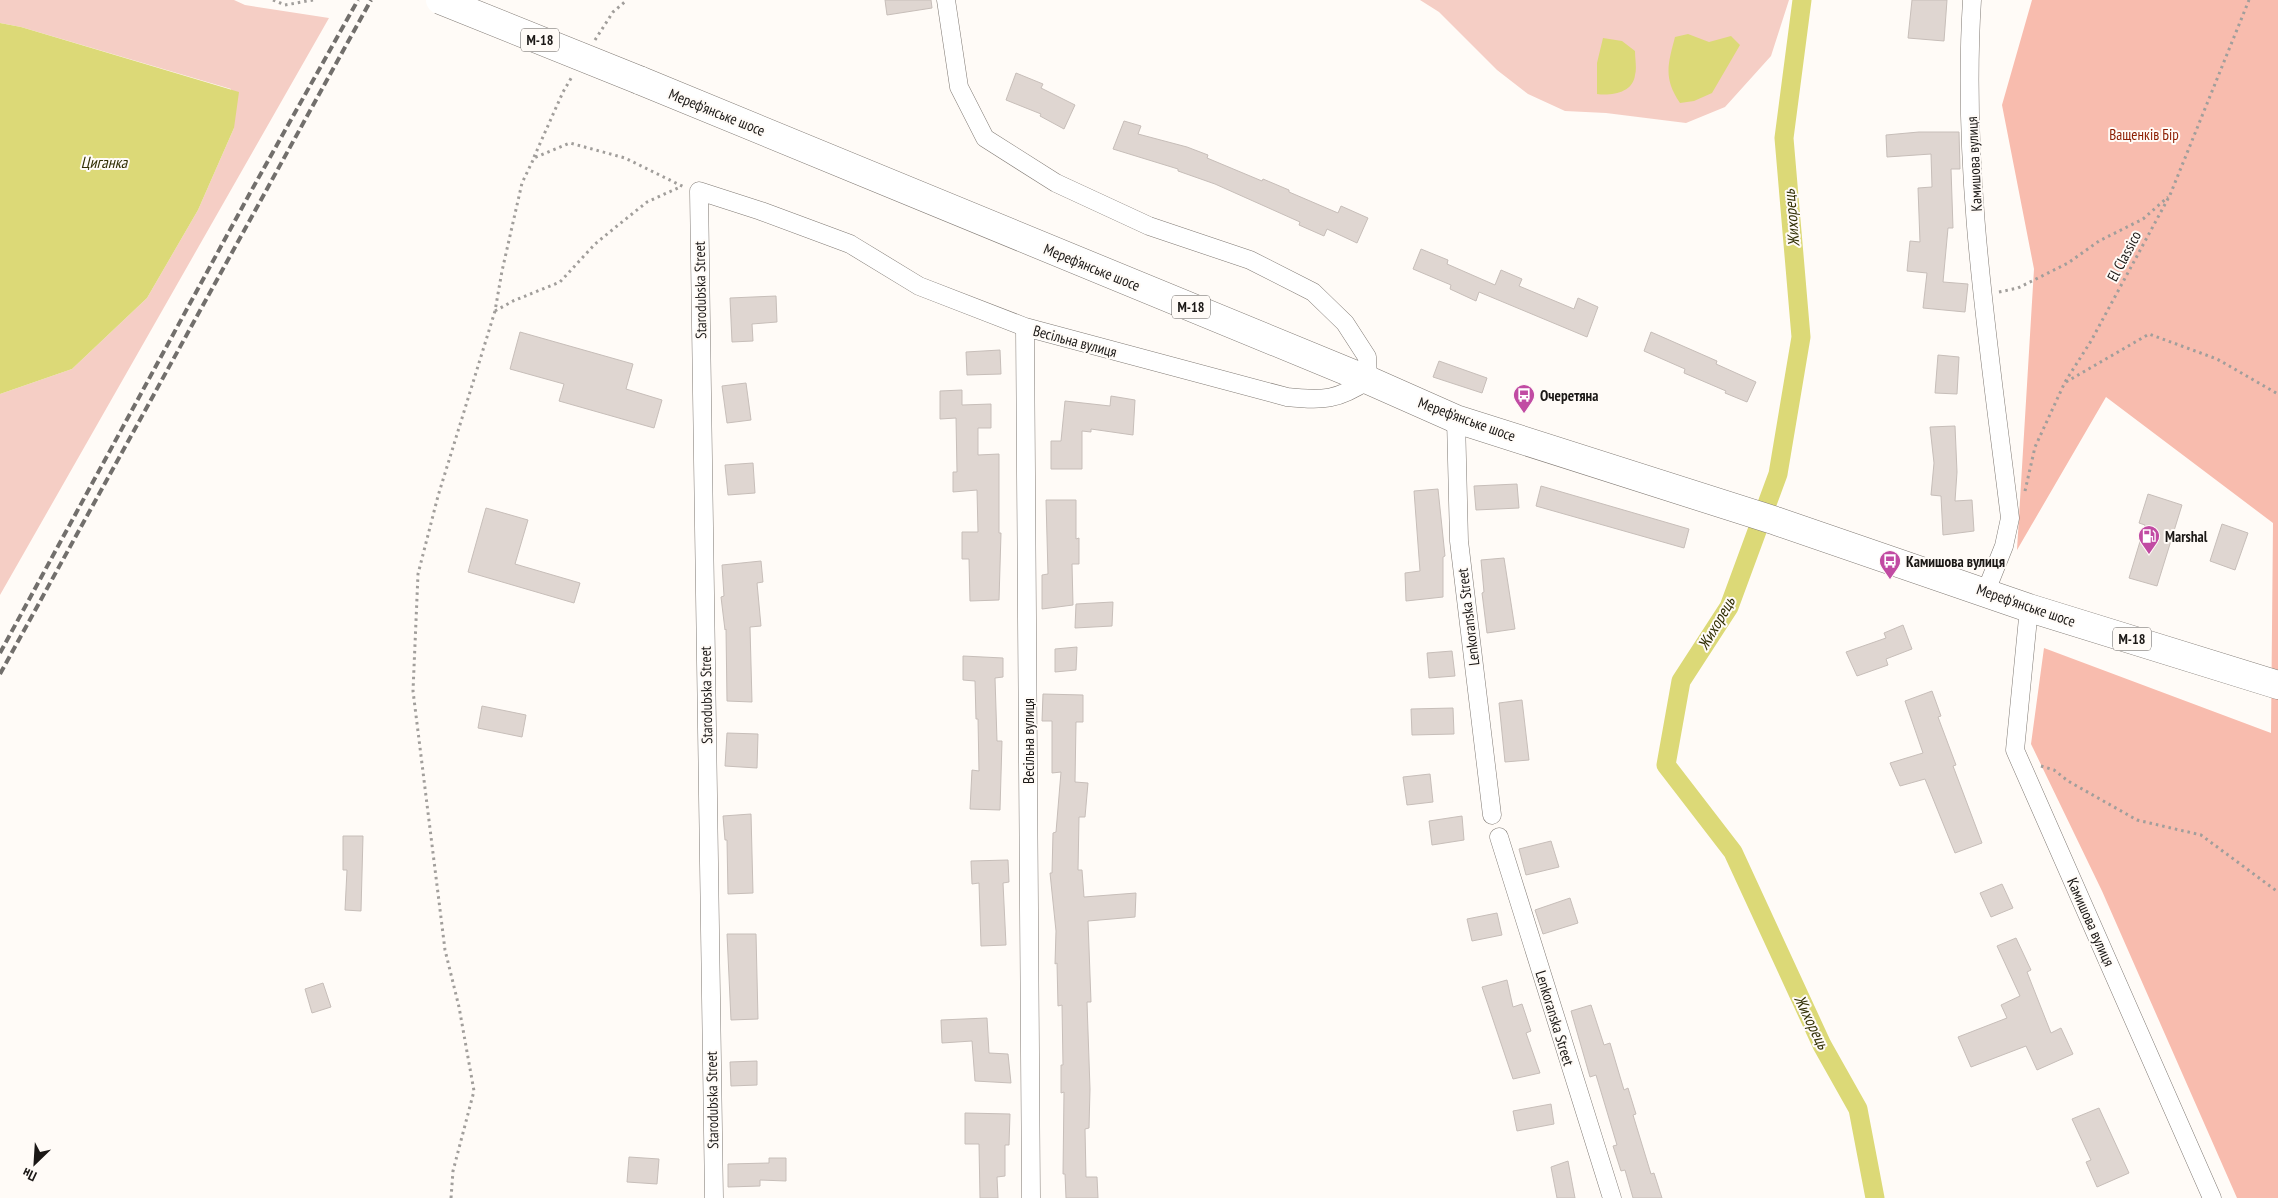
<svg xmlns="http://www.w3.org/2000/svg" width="2278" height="1198" font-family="'PT Sans Narrow',sans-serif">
<rect width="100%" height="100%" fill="#fffbf7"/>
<path fill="#f5cec5" d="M0,0H234L245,5L329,18L0,595V394L72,369L147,298L198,210L234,128L231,89L21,27L0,23Z
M1420,0H1789L1771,56L1725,107L1686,123L1606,113L1565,111L1528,94L1497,70L1439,12Z"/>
<path fill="#f8bcae" d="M2032,0H2278V1198H2237L2102,891L2031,744L2044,648L2271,733L2273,523L2106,397L2017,550L2034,269L2002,105Z"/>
<path fill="#dcd977" d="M0,23L21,27L239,92L234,128L198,210L147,298L72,369L0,394Z
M1688,34L1709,42L1731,36L1740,45L1712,93L1694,101L1680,103C1663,78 1668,64 1675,37Z
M1603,38L1622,41L1635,51C1635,59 1637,68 1635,75C1633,93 1611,96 1597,94V63Z"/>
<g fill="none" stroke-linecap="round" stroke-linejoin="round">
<path stroke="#dcd977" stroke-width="19" d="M1802,0L1784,138L1801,337L1778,474L1729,607L1681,681L1666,765L1733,852L1822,1045L1858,1109L1875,1198"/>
</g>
<path fill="#dfd6d1" stroke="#c7beb9" d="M885,0H931L932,8L887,15Z
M1912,0H1947L1944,41L1908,38Z
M1016,73L1043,84L1041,88L1075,105L1064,129L1040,116L1041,114L1006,100Z
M1124,121L1141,126L1138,134L1187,147L1208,155L1207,158L1262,181L1263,179L1289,190V192L1338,213L1341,206L1368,218L1357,243L1327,229L1324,236L1299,225L1300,222L1215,184L1178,171V169L1113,149Z
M1919,132H1959L1960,169H1951L1953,228H1948L1943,282L1968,284L1965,312L1923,308L1927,273L1907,271L1910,241L1920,242L1918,188L1932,187L1931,154L1887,157L1886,135Z
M1421,249L1448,260L1447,264L1495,285L1501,270L1522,279L1519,286L1574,309L1578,298L1598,307L1587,337L1479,292L1476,301L1450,289L1451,285L1413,269Z
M776,296L777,322L752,324L753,341L732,342L730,298Z
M520,332L633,364L626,389L662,400L654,428L559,401L564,384L510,369Z
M1651,332L1717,361L1716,364L1756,382L1747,402L1725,393L1726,391L1684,373L1685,369L1644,351Z
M1000,350L1001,374L967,375L966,352Z
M1938,355L1959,357L1957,394L1935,393Z
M1439,361L1487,378L1482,393L1433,377Z
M746,383L751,420L727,423L722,386Z
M962,390V405L991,404V428H978V455L999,454V533H1001L999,600L970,601L969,559H962V532H978L977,490L953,492V472H957L956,418L940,419V391Z
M1111,396L1135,400L1133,435L1091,429V432L1082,431V469H1051V441H1061L1065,401L1110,406Z
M1955,426L1957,472L1955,501L1972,500L1974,531L1943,535L1941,496L1931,495L1934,463L1930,427Z
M753,463L755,493L728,495L725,465Z
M1517,484L1519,508L1476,510L1474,486Z
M1541,486L1689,529L1684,548L1536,506Z
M1438,489L1445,556L1443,557V597L1406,601L1405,573L1420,571L1414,491Z
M2148,494L2182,505L2157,586L2129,578L2145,525L2139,523Z
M1046,500H1076V539L1079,538V564H1072L1073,605L1042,609V575L1048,574Z
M486,508L528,520L515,564L580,583L574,603L468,572Z
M2222,524L2248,533L2235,570L2210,561Z
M1504,558L1515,629L1487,633L1482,593L1484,592L1481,560Z
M761,561L763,582L757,583L761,626L750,627L752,702L727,701L726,629L725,630L721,597L724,596L722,565Z
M1113,602L1112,626L1075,628L1076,604Z
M1903,625L1912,649L1886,659L1888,665L1857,676L1846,652L1886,638L1884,633Z
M1077,647L1076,670L1055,672V649Z
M1452,651L1455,676L1429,678L1427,653Z
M963,656L1003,658V677L995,678L997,741H1002L1000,810L970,809L972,770L979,771L978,719H976L975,681L963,680Z
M1932,691L1941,716L1938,717L1956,765L1953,766L1982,843L1955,853L1925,779L1900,786L1890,763L1923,753L1905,701Z
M1043,694L1083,695V722H1076L1075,782L1088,783L1085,817H1079L1078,870H1082L1084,897L1136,893L1135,917L1088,921L1091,1002H1087L1090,1089L1089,1128L1085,1129L1086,1177H1097L1098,1198H1066L1065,1174H1063L1064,1092L1061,1093V1065H1063L1062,1005L1058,1006L1057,963L1055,964L1056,931L1050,873H1052L1053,833L1056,832L1061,772L1052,773V721H1042Z
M1522,700L1529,760L1505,762L1499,703Z
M482,706L526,715L522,737L478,728Z
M1453,708L1454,734L1412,735L1411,709Z
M727,733L758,734L757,768L725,766Z
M1430,774L1433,802L1407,805L1403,777Z
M751,814L753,893L728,894L727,840H725L723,816Z
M1462,816L1464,840L1432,845L1429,821Z
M343,836H363L361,911L345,910L347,870H343Z
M1551,841L1559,867L1526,875L1519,849Z
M1008,860L1009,882L1003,883L1006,945L981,946L979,883L972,884L971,861Z
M2002,884L2013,908L1991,917L1980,893Z
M1570,898L1578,923L1543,934L1535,910Z
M1497,913L1502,935L1472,941L1467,919Z
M727,934H756L758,1019L731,1020Z
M2016,938L2031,970L2027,972L2051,1033L2061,1028L2073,1054L2037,1070L2026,1046L1971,1067L1958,1037L2007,1018L2001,1005L2020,996L1997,946Z
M1507,980L1513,1007L1522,1004L1531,1031L1526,1033L1540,1073L1513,1079L1482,987Z
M323,983L331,1007L312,1013L305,989Z
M1591,1005L1604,1045L1610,1043L1624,1090L1628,1088L1636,1114L1633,1115L1651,1174L1654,1173L1662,1198H1633L1625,1170L1621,1171L1613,1146L1617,1145L1596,1075L1590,1077L1571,1011Z
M987,1018L989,1053L1008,1054L1011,1083L975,1081L972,1041L942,1043L941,1020Z
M757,1061V1085L731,1086L730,1062Z
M1551,1104L1554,1124L1517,1131L1513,1111Z
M2099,1108L2129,1173L2097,1187L2086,1162L2091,1160L2072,1119Z
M965,1113L1010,1114L1009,1145H1005V1176L997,1177L998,1198H980L979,1144H965Z
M629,1157L659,1159L657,1184L627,1182Z
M769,1158H786V1181L760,1180V1186L728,1187V1164L769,1163Z
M1568,1161L1575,1198H1557L1551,1167Z"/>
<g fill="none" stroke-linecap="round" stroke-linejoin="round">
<g stroke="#807a74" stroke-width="19">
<path id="minor" d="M1972,0C1961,173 1989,347 2010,518L2004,546L1986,591
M1025,327L1031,1198
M1456,419L1459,541L1492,815
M2029,608L2015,750L2212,1198
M1499,837L1612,1198
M714,1198L699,191L761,211L850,244L919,286L1025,327L1287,397C1323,401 1338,400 1368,380L1367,357L1345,323L1313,292L1250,260L1149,226L1056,183L985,138L959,87L946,0"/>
</g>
<g stroke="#807a74" stroke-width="29">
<path id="trunk" d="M639,80L1368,380L1456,419L1776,521L2029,608L2278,685"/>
</g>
<path stroke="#a19e9b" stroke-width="3" stroke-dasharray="2.5 4" stroke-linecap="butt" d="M273,0L285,5L313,0
M595,40L613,12L627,0
M534,157L563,92L573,75
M1999,292L2018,288L2068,263L2099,241L2143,219L2168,197
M495,311L513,301L560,282L595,244L617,226L647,202L680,187
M2066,382L2149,334L2217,359L2278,394
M2025,491L2035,447L2065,382L2091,341L2170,195L2249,0
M2041,766L2054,770L2068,781L2137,820L2201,835L2278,892
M451,1198L453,1171L474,1091L459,1007L445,950L413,691L418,574L438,496L495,311L502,271L522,183L534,158L570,143L625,158L684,187"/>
<use href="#minor" stroke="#fff" stroke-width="18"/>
<use href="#trunk" stroke="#fff" stroke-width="28"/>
<path stroke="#726f6c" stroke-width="4" stroke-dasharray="8 4" stroke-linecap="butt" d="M0,653L250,193L358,0
M0,674L371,0"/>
<g stroke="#807a74" stroke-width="29" stroke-linecap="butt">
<path id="trunk-bridge" d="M440,0L639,80"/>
</g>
<use href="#trunk-bridge" stroke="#fff" stroke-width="28"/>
</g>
<defs>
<g id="bus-pin" transform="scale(1.125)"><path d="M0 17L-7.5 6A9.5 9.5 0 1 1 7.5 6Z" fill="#c14ba3" stroke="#fffbf7"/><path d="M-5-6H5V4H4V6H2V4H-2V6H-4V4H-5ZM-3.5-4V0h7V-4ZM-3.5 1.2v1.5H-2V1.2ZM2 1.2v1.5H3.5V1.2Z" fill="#fff"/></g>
<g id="fuel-pin" transform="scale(1.125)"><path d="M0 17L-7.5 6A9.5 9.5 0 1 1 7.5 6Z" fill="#c14ba3" stroke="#fffbf7"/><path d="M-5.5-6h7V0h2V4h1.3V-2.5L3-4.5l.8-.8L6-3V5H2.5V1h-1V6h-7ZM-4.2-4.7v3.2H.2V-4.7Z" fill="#fff"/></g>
</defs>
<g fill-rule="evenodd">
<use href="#bus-pin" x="1524" y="395"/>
<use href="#fuel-pin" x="2149" y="536"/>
<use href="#bus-pin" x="1890" y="561"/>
</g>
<g text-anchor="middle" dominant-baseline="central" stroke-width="4" stroke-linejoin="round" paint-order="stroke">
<g fill="#fffbf7" stroke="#5f5c5a" stroke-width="1">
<rect x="521" y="28.5" width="38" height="23" rx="4"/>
<rect x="1172" y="295.5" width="38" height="23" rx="4"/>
<rect x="2113" y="627.5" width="38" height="23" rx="4"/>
</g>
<g font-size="14" font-weight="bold" fill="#1b1816">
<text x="540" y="40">М-18</text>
<text x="1191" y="307">М-18</text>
<text x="2132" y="639">М-18</text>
</g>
<g font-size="15" fill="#1b1816" stroke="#fffbf7">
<text transform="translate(717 112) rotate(22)">Мереф’янське шосе</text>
<text transform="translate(1974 164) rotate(-93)">Камишова вулиця</text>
<text transform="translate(2124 256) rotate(-62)">El Classico</text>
<text transform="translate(1092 267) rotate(22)">Мереф’янське шосе</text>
<text transform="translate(700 290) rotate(-91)">Starodubska Street</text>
<text transform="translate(1075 341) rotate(15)">Весільна вулиця</text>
<text transform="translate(1467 419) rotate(20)">Мереф’янське шосе</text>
<text transform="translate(2026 605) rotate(19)">Мереф'янське шосе</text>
<text transform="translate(1468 617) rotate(-97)">Lenkoranska Street</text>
<text transform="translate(706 695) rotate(-91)">Starodubska Street</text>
<text transform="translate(1028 741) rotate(-90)">Весільна вулиця</text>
<text transform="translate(2091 922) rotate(66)">Камишова вулиця</text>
<text transform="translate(1555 1018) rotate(73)">Lenkoranska Street</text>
<text transform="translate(712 1100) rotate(-91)">Starodubska Street</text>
</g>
<g font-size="15" fill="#8c1d01" stroke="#fffbf7">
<text x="2144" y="134">Ващенків Бір</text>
</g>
<g font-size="15" font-weight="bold" fill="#1b1816" stroke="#fffbf7" text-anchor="start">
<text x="1540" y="395">Очеретяна</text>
<text x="2165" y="536">Marshal</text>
<text x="1906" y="561">Камишова вулиця</text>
</g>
<g font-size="16" font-style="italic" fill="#302e03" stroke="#fffbf7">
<text x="104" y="162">Циганка</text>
<text transform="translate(1791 218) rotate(-95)">Жихорець</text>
<text transform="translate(1716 623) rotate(-60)">Жихорець</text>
<text transform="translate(1812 1022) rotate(64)">Жихорець</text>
</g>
</g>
<g transform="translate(35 1163) rotate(205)" stroke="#fffbf7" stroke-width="4" paint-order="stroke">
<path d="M0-4L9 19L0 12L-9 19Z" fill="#1b1816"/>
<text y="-8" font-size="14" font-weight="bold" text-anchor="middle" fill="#1b1816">Пн</text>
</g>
</svg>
